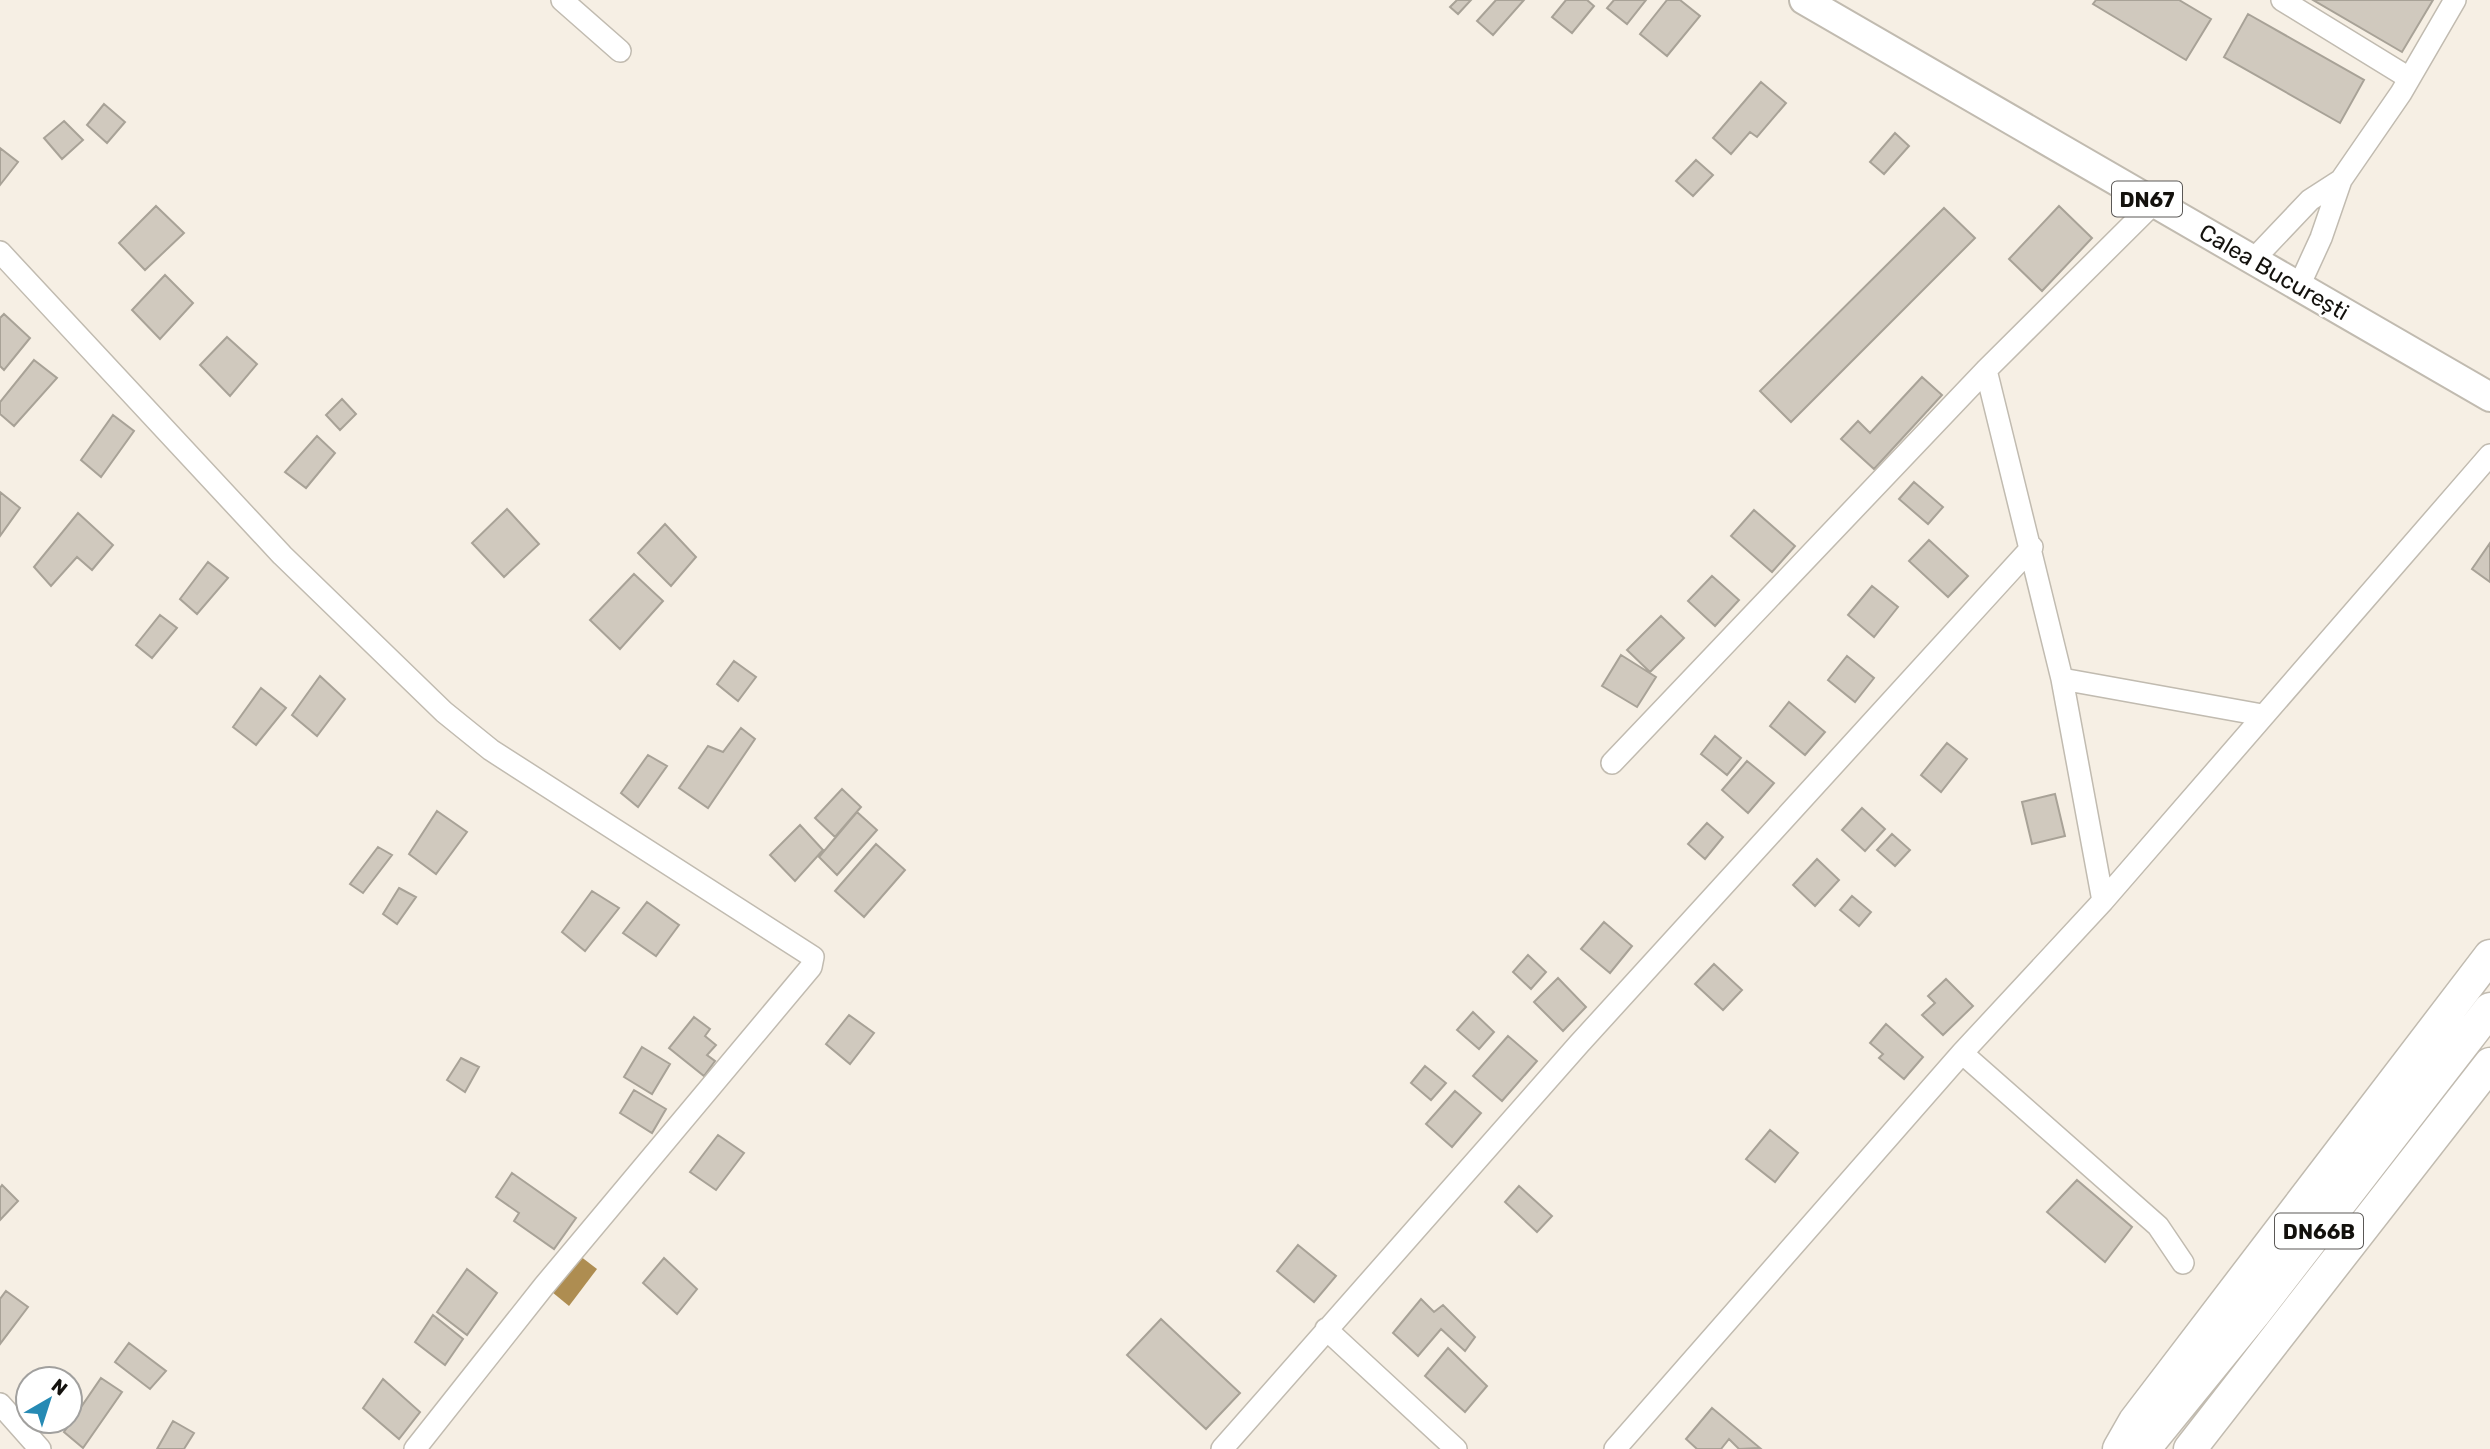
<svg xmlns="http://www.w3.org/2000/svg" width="2490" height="1449" font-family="Rubik,sans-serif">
<rect width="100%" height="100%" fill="#f6efe4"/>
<path fill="#ae8d51" d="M580,1256L597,1269L569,1306L552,1292Z"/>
<path fill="#d0c9be" stroke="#a8a297" stroke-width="2" d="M1457,0H1471L1458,14L1450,7Z
M1496,0H1524L1493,35L1477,21Z
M1566,0H1587L1594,6L1572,33L1552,17Z
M1614,0H1646L1627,24L1607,8Z
M1667,0H1680L1700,16L1667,56L1640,34Z
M2096,0H2179L2211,19L2186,60L2093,4Z
M2313,0H2433L2402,52Z
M2248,14L2364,80L2340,123L2224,57Z
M1761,82L1786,103L1757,137L1750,132L1731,154L1713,138Z
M104,104L125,122L107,143L87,125Z
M64,121L83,140L62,159L44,138Z
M1895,133L1909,146L1884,174L1870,162Z
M0,148L18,162L0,185Z
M1696,160L1713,175L1693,196L1676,181Z
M156,206L184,233L145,270L119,243Z
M2059,206L2092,238L2042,291L2009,259Z
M1944,208L1975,238L1791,422L1760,391Z
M165,275L193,303L160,339L132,310Z
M4,314L30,338L4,370L0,366V318Z
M227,337L257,364L230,396L200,365Z
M34,360L57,378L14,426L0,414V402Z
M1922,377L1942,395L1874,469L1841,439L1858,421L1870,433Z
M342,399L356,414L340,430L326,415Z
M113,415L134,431L101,477L81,460Z
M317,436L335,453L306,488L285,472Z
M1914,482L1943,507L1928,524L1899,499Z
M0,492L20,508L0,536Z
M507,509L539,544L504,577L472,543Z
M1754,510L1795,546L1772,572L1731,536Z
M78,513L113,545L92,570L77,557L51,586L34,567Z
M665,524L696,557L671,586L638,553Z
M1929,540L1968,576L1948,597L1909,561Z
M2490,543V582L2472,569Z
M208,562L228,578L197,614L180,599Z
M634,574L663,601L620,649L590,620Z
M1712,576L1739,600L1715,626L1688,601Z
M1872,586L1898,607L1874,637L1848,615Z
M160,615L177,628L152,658L136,645Z
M1661,616L1684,638L1650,672L1627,650Z
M1621,655L1656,677L1637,707L1602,686Z
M1847,656L1874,678L1855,702L1828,680Z
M734,661L756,677L738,701L717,684Z
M320,676L345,699L317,736L292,715Z
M261,688L286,708L256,745L233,727Z
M1789,702L1825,732L1805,755L1770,726Z
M741,728L755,739L708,808L679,788L708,746L723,752Z
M1715,736L1741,758L1727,775L1701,754Z
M1947,743L1967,759L1941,792L1921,775Z
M648,755L667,766L638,807L621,793Z
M1747,761L1774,783L1748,813L1722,790Z
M842,789L861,807L835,837L815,818Z
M2055,794L2065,836L2032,844L2022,802Z
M1862,808L1885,829L1865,851L1842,830Z
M437,811L467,832L436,874L409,854Z
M857,812L877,830L837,875L819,857Z
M1707,823L1723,837L1705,859L1688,844Z
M800,825L823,850L795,881L770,855Z
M1892,834L1910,850L1895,866L1877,850Z
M876,844L905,870L864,917L835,891Z
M378,847L392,855L363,893L350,884Z
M1817,859L1839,880L1815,906L1793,885Z
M399,888L416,897L397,924L383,914Z
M592,891L619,908L585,951L562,932Z
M1852,896L1871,912L1859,926L1840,910Z
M647,902L679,925L656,956L623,933Z
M1604,922L1632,946L1610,973L1581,949Z
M1528,955L1546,972L1531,989L1513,972Z
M1714,964L1742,990L1723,1010L1695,984Z
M1558,978L1586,1007L1563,1031L1534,1002Z
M1946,979L1973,1006L1943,1035L1922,1015L1935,1003L1928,996Z
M1473,1012L1494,1032L1479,1049L1457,1030Z
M849,1015L874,1033L850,1064L826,1044Z
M694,1017L710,1029L705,1036L716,1045L707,1055L715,1061L704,1076L669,1048Z
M1886,1024L1923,1057L1904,1079L1879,1058L1883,1054L1870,1043Z
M1508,1036L1537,1061L1502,1101L1473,1076Z
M642,1047L670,1064L652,1094L624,1077Z
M461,1058L479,1067L465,1092L447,1080Z
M1425,1066L1446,1083L1431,1100L1411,1083Z
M634,1090L666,1109L652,1133L620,1113Z
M1455,1091L1481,1113L1452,1147L1426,1124Z
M1770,1130L1798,1153L1775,1182L1746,1159Z
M718,1135L744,1153L716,1190L690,1172Z
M512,1173L576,1218L554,1249L514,1221L519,1213L496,1197Z
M2077,1180L2132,1227L2105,1262L2047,1212Z
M2,1185L18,1201L0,1220V1188Z
M1519,1186L1552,1216L1537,1232L1505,1202Z
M1298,1245L1336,1276L1314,1302L1277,1271Z
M664,1258L697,1289L677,1314L643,1283Z
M467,1269L497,1293L467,1335L437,1312Z
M6,1291L28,1307L0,1344V1299Z
M1421,1299L1434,1312L1443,1305L1475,1337L1465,1351L1441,1329L1418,1356L1393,1333Z
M433,1315L463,1339L445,1365L415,1342Z
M1161,1319L1240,1393L1206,1429L1127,1355Z
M129,1343L166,1371L150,1389L115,1362Z
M1448,1348L1487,1386L1465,1412L1425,1376Z
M101,1378L122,1392L83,1448L64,1432Z
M383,1379L420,1412L399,1439L363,1408Z
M1712,1408L1760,1448L1739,1449L1729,1439L1721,1449H1697L1686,1439Z
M173,1421L194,1433L184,1449H157Z"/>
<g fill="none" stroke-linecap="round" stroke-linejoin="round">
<g stroke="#c1bbb0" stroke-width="24">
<path id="minor" d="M562,0L620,51
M2282,0L2409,78
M0,252L282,555L444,712L491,750L813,957L811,967L544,1286L415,1449
M2253,260L2310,200L2341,180
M2299,286L2321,238L2341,180L2401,93L2455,0
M1986,370L2062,679L2103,901
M2062,679L2262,715
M1612,763L1986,370L2154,203
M1962,1053L2158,1226L2183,1263
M1326,1329L1456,1449
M0,1404L40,1449
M1222,1449L1579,1044L2032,547
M1615,1449L1962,1053L2103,901L2490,455"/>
</g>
<g stroke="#c1bbb0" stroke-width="32">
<path id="major" d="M1804,0L2490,397"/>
</g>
<g stroke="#c1bbb0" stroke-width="35">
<path id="highway" d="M2119,1449L2135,1421L2490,956
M2144,1449L2254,1314L2490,1009
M2190,1449L2490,1064"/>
</g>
<use href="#minor" stroke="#fff" stroke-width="21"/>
<use href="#major" stroke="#fff" stroke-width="28"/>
<use href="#highway" stroke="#fff" stroke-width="32"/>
</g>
<g text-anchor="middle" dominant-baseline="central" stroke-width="5" stroke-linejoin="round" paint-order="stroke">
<g fill="#fff" stroke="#5a5856" stroke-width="2">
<rect x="2112" y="181.5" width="70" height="35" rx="5"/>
<rect x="2275" y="1213.5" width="88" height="35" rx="5"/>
</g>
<g font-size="21" font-weight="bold" fill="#13110d">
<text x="2147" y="199">DN67</text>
<text x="2319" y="1231">DN66B</text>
</g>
<g font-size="23" fill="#13110d" stroke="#fff">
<text transform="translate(2274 272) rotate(30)">Calea București</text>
</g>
</g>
<g transform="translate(49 1400) rotate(39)"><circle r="33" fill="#ffffff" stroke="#a1a09e" stroke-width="2"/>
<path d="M0-5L12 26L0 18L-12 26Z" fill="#268ab4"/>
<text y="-10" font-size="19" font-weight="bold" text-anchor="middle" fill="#13110d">N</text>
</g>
</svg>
